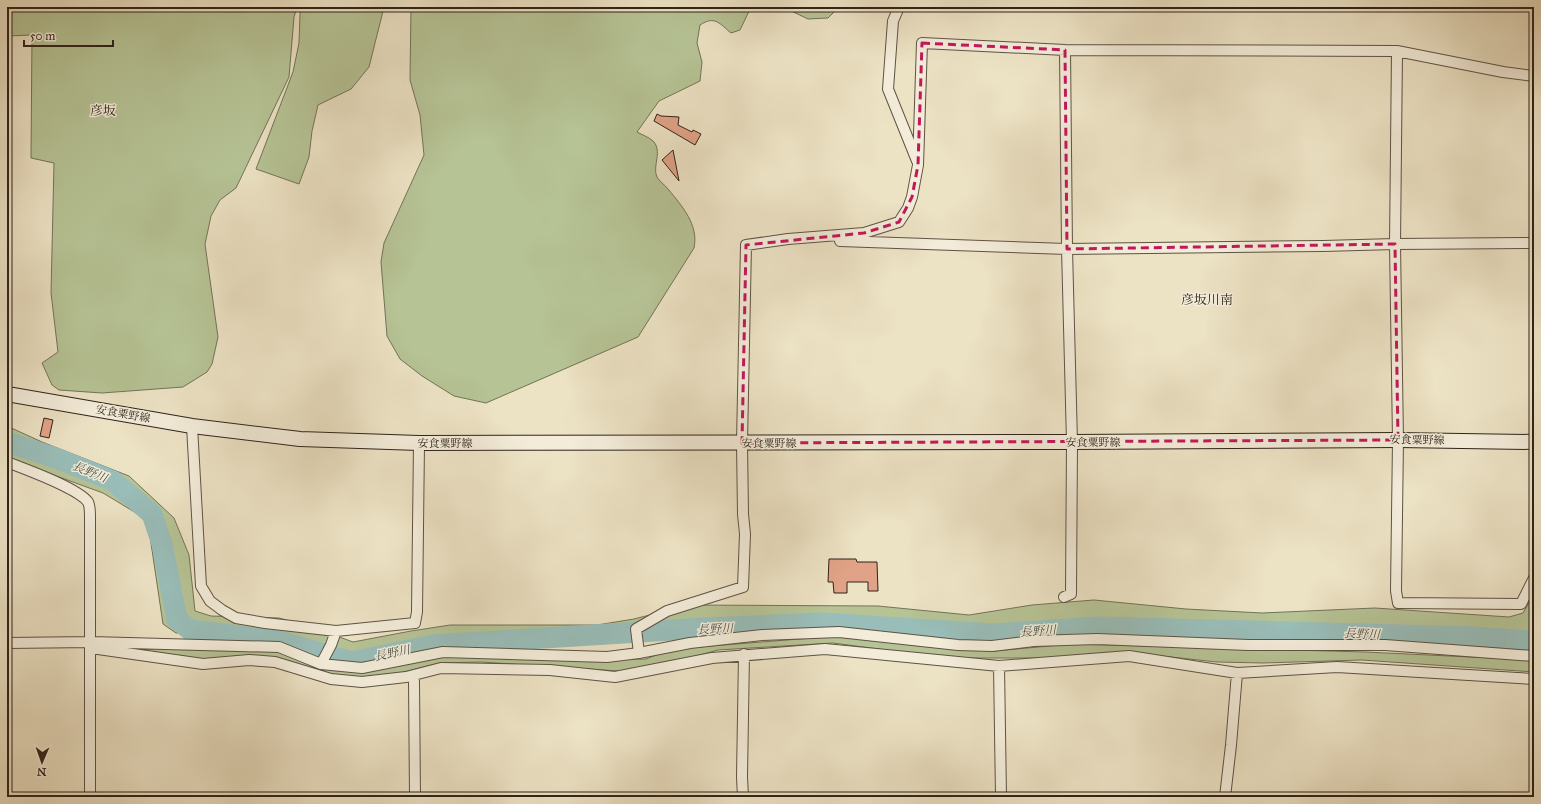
<svg xmlns="http://www.w3.org/2000/svg" width="1541" height="804" font-family="'IM FELL Great Primer','Noto Serif JP',serif">
<rect width="100%" height="100%" fill="#ece2c4"/>
<filter id="stains"><feTurbulence type="fractalNoise" baseFrequency=".005" numOctaves="4"/><feColorMatrix values="0 0 0 0 .2 0 0 0 0 .09 0 0 0 0 .02 0 0 0 .5 -.17"/></filter>
<radialGradient id="worn" r=".72"><stop offset=".6" stop-color="#630" stop-opacity="0"/><stop offset="1" stop-color="#630" stop-opacity=".3"/></radialGradient>
<path fill="#b6c395" stroke="#727358" d="M7,7H297L294,17L289,77L236,188L220,200L211,216L205,244L218,337L212,364L207,372L183,387L102,393L59,390L52,385L42,363L58,352L51,293L54,163L31,158L32,35L7,36Z
M302,7H384L369,67L351,89L318,105L312,131L309,157L299,184L256,169L293,72L299,43L300,14Z
M411,7H751L740,30L731,33C720,24 715,15 700,25L697,43L702,62L700,81L659,101L637,132C642,135 649,137 653,141C663,151 652,166 657,177C659,181 665,185 668,189C682,206 699,225 694,248L638,337L486,403L454,396L422,376L400,359L387,336L381,262L384,243L424,155L420,115L410,80Z
M778,7H839L828,18L808,19L783,7Z
M7,426L42,442L129,476L174,518L189,555L195,611L211,616L279,618L315,628L353,642L411,631L450,625H597L634,619L689,605L878,606L969,615L1032,605L1094,600L1186,609L1262,613L1375,608L1509,617L1523,613L1534,594V640L1483,637L1092,622L996,629L858,620H789L702,623L647,635L604,641H437L391,651L345,652L292,641L235,631L176,633L163,624L148,523L146,519L103,493L7,458Z
M838,636L995,651L1071,644L1365,652L1534,660V672L1362,660L1263,663L1217,662L1143,654L1075,658H947L833,643L718,650L672,663L644,669L619,671L481,662L439,663L396,674L367,678L340,677L311,670L211,660L105,647L272,650L327,669L443,655L605,660L646,659L672,649Z"/>
<g fill="none" stroke-linecap="round" stroke-linejoin="round">
<path stroke="#99bdb8" stroke-width="21" d="M7,442L56,458L113,481L152,514L162,544L177,619L190,630L280,641L351,662L433,645L704,628L821,623L994,634L1098,627L1475,637L1534,641"/>
</g>
<path fill="#e1a387" stroke="#2e231a" d="M657,114L661,116L679,117L678,125L692,132L693,130L701,134L695,145L654,121Z
M673,150L679,181L662,160Z
M44,418L53,420L49,438L40,436Z
M829,559H856L857,562H877L878,591H868V582H847V593H834L833,582H828Z"/>
<g fill="none" stroke-linecap="round" stroke-linejoin="round">
<g stroke="#5e5344" stroke-width="12">
<path id="street" d="M899,7L893,21L888,89L917,161
M1397,51L1395,244L1398,440L1396,591L1398,603L1521,604L1534,578
M840,241L1067,249L1323,246L1395,244L1534,243
M192,426L201,586L210,601L222,610L236,618L265,623L336,631L415,623L417,612L419,443
M7,462C25,469 78,488 88,502C90,506 90,513 90,517V797
M1064,597L1071,594L1072,442L1067,249L1065,50
M7,643L91,642L279,647L321,664L362,668L443,652L607,657L639,653L690,643L762,635L839,632L958,645L992,646L1034,641L1097,639L1248,645H1385L1534,656
M91,648L203,664L249,660L275,662L331,679L362,682L406,677L441,668L550,670L615,677L712,658L825,649L999,666L1129,656L1237,673L1337,667L1534,679
M639,653L636,629L667,611L743,587L745,534L743,514L742,443L746,245L788,239L864,233L899,222L908,208L912,197L918,165L922,43L1065,50L1397,51L1503,72L1534,76
M321,664L331,645L336,631
M999,666L1001,797
M414,681L415,797
M743,797L742,777L744,654
M1225,797L1231,745L1237,673"/>
</g>
<g stroke="#2e231a" stroke-width="16">
<path id="secondary" d="M7,394L192,426L300,439L419,443L1072,442L1398,440L1534,442"/>
</g>
<use href="#street" stroke="#f3ecd9" stroke-width="10"/>
<use href="#secondary" stroke="#f3ecd9" stroke-width="14"/>
</g>
<path fill="none" stroke="#c2185b" stroke-width="3" stroke-dasharray="8 5" stroke-linejoin="round" d="M922,43L1065,50L1067,249L1395,244L1398,440L742,443L746,245L864,233L899,222L912,197L918,165Z"/>
<g text-anchor="middle" dominant-baseline="central" stroke-width="3" stroke-linejoin="round" paint-order="stroke">
<g font-size="11" fill="#2e231a" stroke="#f3ecd9">
<text transform="translate(123 414) rotate(10)">安食粟野線</text>
<text transform="translate(1417 440) rotate(1)">安食粟野線</text>
<text x="1093" y="442">安食粟野線</text>
<text x="445" y="443">安食粟野線</text>
<text x="769" y="443">安食粟野線</text>
</g>
<g font-size="12" font-style="italic" fill="#4e5149" stroke="#f3ecd9">
<text transform="translate(90 472) rotate(22)">長野川</text>
<text transform="translate(715 629) rotate(-3)">長野川</text>
<text transform="translate(1038 631) rotate(-4)">長野川</text>
<text transform="translate(1362 634) rotate(2)">長野川</text>
<text transform="translate(392 653) rotate(-12)">長野川</text>
</g>
<g font-size="13" fill="#2e231a" stroke="#f3ecd9">
<text x="103" y="111">彦坂</text>
<text x="1207" y="300">彦坂川南</text>
</g>
</g>
<rect width="1541" height="804" fill="none" stroke="#ece2c4" stroke-width="24"/>
<rect x="8" y="8" width="1525" height="788" fill="none" stroke="#2e231a" stroke-width="2"/>
<rect x="12" y="12" width="1517" height="780" fill="none" stroke="#2e231a"/>
<g transform="translate(42 762) rotate(182)" stroke="#f3ecd9" stroke-width="3" paint-order="stroke">
<path d="M0-3L7 15L0 10L-7 15Z" fill="#2e231a"/>
<text y="-6" font-size="11" font-weight="bold" text-anchor="middle" fill="#2e231a">N</text>
</g>
<path d="M24 40v6h89v-6" fill="none" stroke="#2e231a" stroke-width="2"/>
<text x="30" y="40" font-size="12" fill="#2e231a" stroke="#f3ecd9" stroke-width="3" paint-order="stroke">50 m</text>
<rect width="100%" height="100%" filter="url(#stains)"/>
<rect width="100%" height="100%" fill="url(#worn)"/>
</svg>
